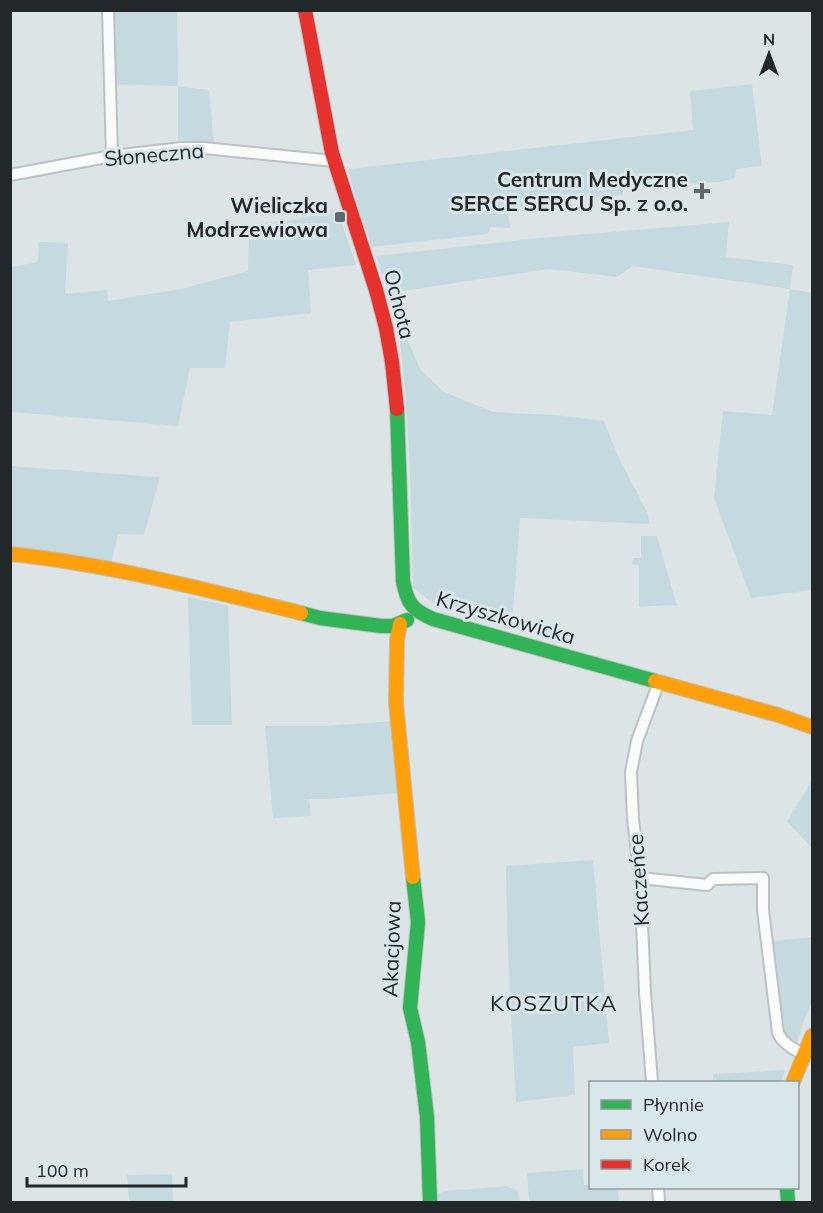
<svg xmlns="http://www.w3.org/2000/svg" width="823" height="1213" font-family="Mulish,sans-serif">
<rect width="100%" height="100%" fill="#dde4e6"/>
<path fill="#c5dadf" d="M111,11H177L178,86L209,90L214,144L178,140V86L106,84Z
M752,84L762,166L736,169L735,178L720,182L622,187L623,195L508,208L510,228L490,227L488,234L372,247L359,211L348,169L693,130L690,91Z
M337,209L356,265L308,270L311,313L230,322L225,368H190L178,426L11,412V267L38,262L39,242L68,243L65,294L107,290L108,301L181,289L248,271L249,224L295,220Z
M729,222L726,257L793,265L790,289L812,293V590L751,598L714,498L723,411L772,415L790,289L632,266L617,277L549,269L389,293L376,256L539,238Z
M405,334L420,369L444,392L493,412L556,415L604,421L618,456L648,514L649,524L520,518L512,623L437,606L413,588C411,503 410,418 399,335Z
M10,466L160,477L144,535L118,534L111,565L11,548Z
M641,536H657L677,606L670,605L639,607V565L632,564L633,558H641Z
M188,597L228,606L232,725H192Z
M393,721L399,793L328,799H309L311,816L273,818L265,726H326Z
M812,780V848L787,822Z
M593,860L609,1043L573,1047L575,1095L516,1102C511,1023 507,945 506,866Z
M812,937V1002L804,1020L797,1042L788,1040L784,1026L773,941Z
M785,1070L781,1082H713V1074Z
M583,1169L584,1185H590V1188H618L619,1202H529L527,1173Z
M172,1174L173,1202H129L127,1175Z
M507,1186L518,1191L520,1202H437V1195L444,1191Z"/>
<g fill="none" stroke-linecap="round" stroke-linejoin="round">
<g stroke="#bcc1c3" stroke-width="14">
<path id="street" d="M108,10L112,156
M10,175L112,156L182,148H204L334,161
M640,878L707,885L713,879L763,878V910L778,1033C783,1044 794,1049 804,1055
M652,1082L645,992L640,878L633,819L631,772L637,741L659,682
M658,1188L659,1202"/>
</g>
<g stroke="#bcc1c3" stroke-width="16">
<path id="fast" d="M397,409L403,581C407,603 412,610 433,619L655,681
M301,613L320,618L381,626H393L407,620
M413,877L418,922L410,1008L418,1042L427,1117L430,1202
M787,1188L788,1202"/>
</g>
<g stroke="#bcc1c3" stroke-width="16">
<path id="slow" d="M10,554C108,564 206,590 301,613
M400,624L397,640L396,703L413,877
M655,681L778,715L812,727
M793,1082L812,1036"/>
</g>
<g stroke="#bcc1c3" stroke-width="16">
<path id="jam" d="M305,10L332,153L376,290L386,328L392,362L397,409"/>
</g>
<use href="#street" stroke="#fafbfb" stroke-width="10"/>
<use href="#fast" stroke="#30b455" stroke-width="14"/>
<use href="#slow" stroke="#ff9f0a" stroke-width="14"/>
<use href="#jam" stroke="#e5322d" stroke-width="14"/>
</g>
<g fill="#63696b" stroke="#d9e6ea" stroke-width="2">
<path d="M699 182h6v6h6v6h-6v6h-6v-6h-6v-6h6z"/>
<rect x="334" y="211" width="12" height="12" rx="3"/>
</g>
<g text-anchor="middle" dominant-baseline="central" stroke-width="6" stroke-linejoin="round" paint-order="stroke">
<g font-size="21" fill="#222729" stroke="#d9e6ea">
<text transform="translate(154 154) rotate(-5)">Słoneczna</text>
<text transform="translate(400 304) rotate(76)">Ochota</text>
<text transform="translate(506 617) rotate(16)">Krzyszkowicka</text>
<text transform="translate(638 880) rotate(-94)">Kaczeńce</text>
<text transform="translate(391 949) rotate(-88)">Akacjowa</text>
</g>
<g font-size="21" font-weight="bold" fill="#222729" stroke="#d9e6ea" text-anchor="end">
<text x="688" y="179">Centrum Medyczne<tspan x="688" dy="24">SERCE SERCU Sp. z o.o.</tspan></text>
<text x="328" y="205">Wieliczka<tspan x="328" dy="24">Modrzewiowa</tspan></text>
</g>
<g font-size="22" letter-spacing="1.5" fill="#222729" stroke="#d9e6ea">
<text x="554" y="1003">KOSZUTKA</text>
</g>
</g>
<rect width="823" height="1213" fill="none" stroke="#222729" stroke-width="24"/>
<rect x="589" y="1081" width="210" height="108" fill="#d9e6ea" stroke="#909a9d" stroke-width="1.5"/>
<rect x="601" y="1100" width="30" height="9" fill="#30b455" stroke="#909a9d" stroke-width="1.5"/>
<text x="643" y="1111" font-size="18" fill="#222729">Płynnie</text>
<rect x="601" y="1130" width="30" height="9" fill="#ff9f0a" stroke="#909a9d" stroke-width="1.5"/>
<text x="643" y="1141" font-size="18" fill="#222729">Wolno</text>
<rect x="601" y="1160" width="30" height="9" fill="#e5322d" stroke="#909a9d" stroke-width="1.5"/>
<text x="643" y="1171" font-size="18" fill="#222729">Korek</text>
<g transform="translate(769 54)" stroke="#d9e6ea" stroke-width="4.5" paint-order="stroke">
<path d="M0-4.5L10 22L0 15L-10 22Z" fill="#222729"/>
<text y="-9" font-size="16" font-weight="bold" text-anchor="middle" fill="#222729">N</text>
</g>
<path d="M27 1177v9h159v-9" fill="none" stroke="#222729" stroke-width="3"/>
<text x="36" y="1177" font-size="18" fill="#222729" stroke="#d9e6ea" stroke-width="4.5" paint-order="stroke">100 m</text>
</svg>
